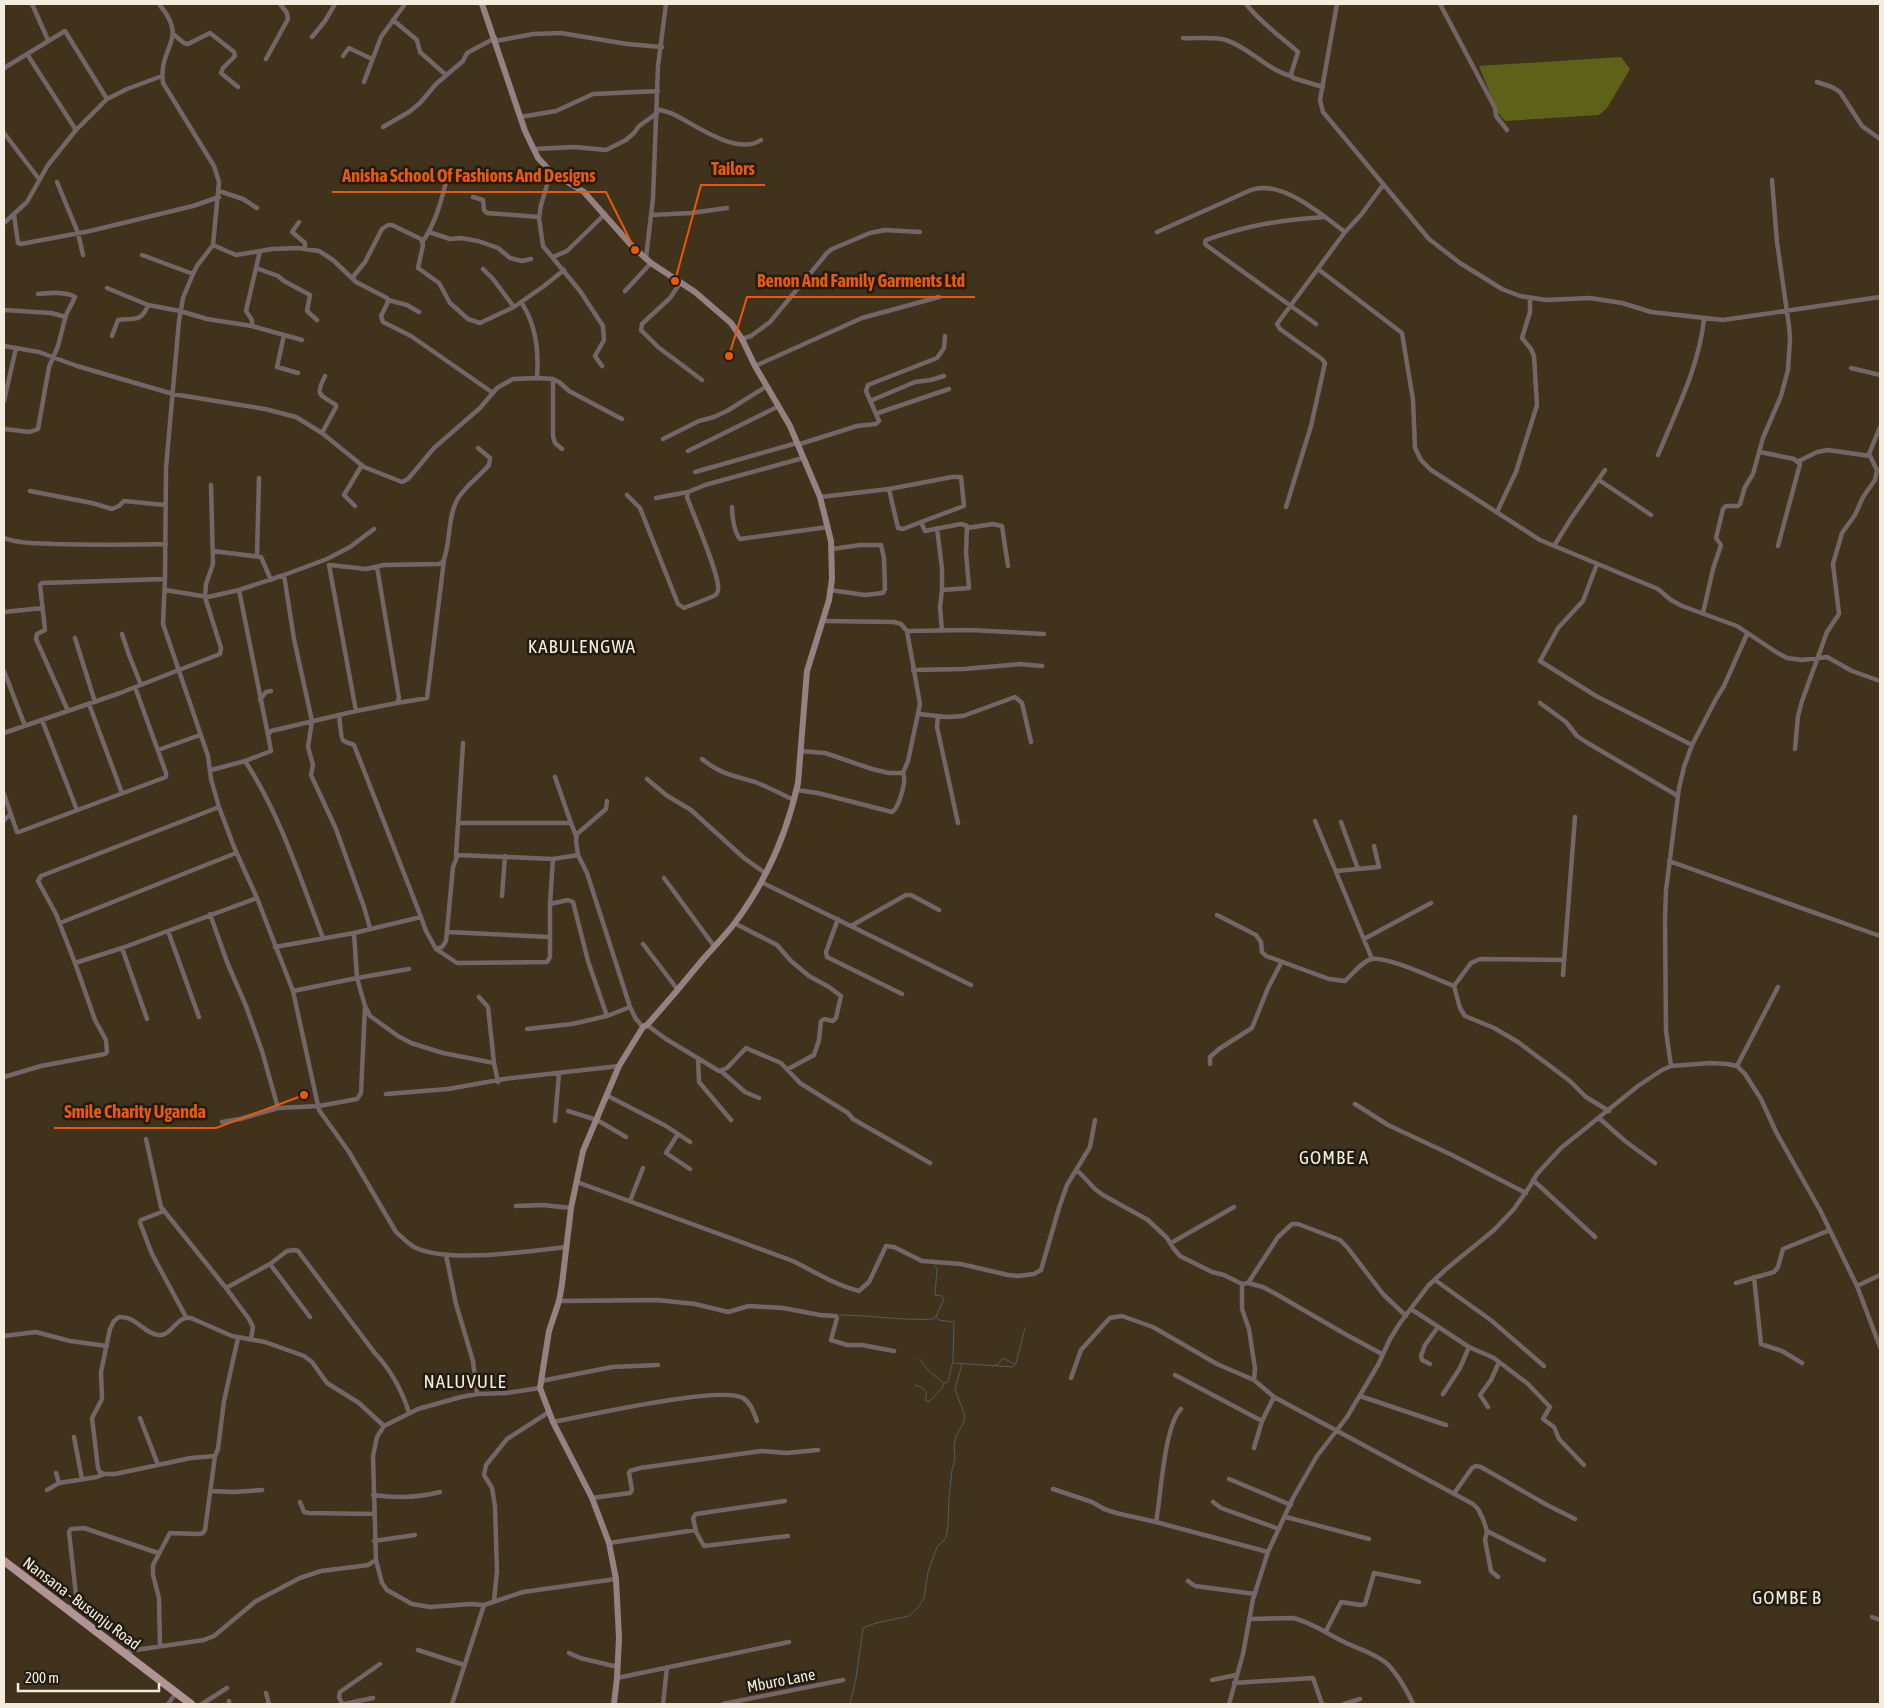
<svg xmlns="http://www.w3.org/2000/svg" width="1884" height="1708" font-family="'Asap Condensed',sans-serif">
<rect width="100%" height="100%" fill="#40321b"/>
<path fill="#5e6218" d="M1621,57L1630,69L1607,108L1599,115L1505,121L1498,113L1479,66Z"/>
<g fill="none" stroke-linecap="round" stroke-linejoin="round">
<path stroke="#545b5c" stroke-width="1" d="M934,1265L937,1269L935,1295L942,1296L944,1299L936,1316
M839,1315C871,1315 902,1321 934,1319L936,1316L939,1320L954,1322L953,1360L948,1382L944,1383C936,1377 924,1368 920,1359
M954,1363L1013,1367L1016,1363
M993,1366L998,1364L1003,1358L1014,1364L1016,1363L1025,1328
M915,1385C922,1387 930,1391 925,1400L929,1402L942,1388L944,1383
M850,1704L856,1678L863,1628L876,1623L909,1616L917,1609L924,1598L928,1572L937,1547L946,1538L948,1525L949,1497L952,1470L955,1458L954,1446L956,1436L963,1424L965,1416L955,1389L962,1364"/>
<path stroke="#746566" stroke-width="4.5" d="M32,4L48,40
M159,4C190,41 158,45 163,83L214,166L219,182L213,245L197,266L193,274L183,298L179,321L166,468L165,579L163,624L208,756L211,779L219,807L234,847L257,898L293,991L319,1110L349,1152L396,1232C402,1237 407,1243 414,1247C446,1264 529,1251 567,1247
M1246,4C1261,23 1280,36 1298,52L1291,74L1293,78L1323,87
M1337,4L1320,100L1323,112L1429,239L1460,263L1502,289L1520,296L1546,300L1590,298L1622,303L1651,312L1723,320L1880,297
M1440,4L1495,108L1496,116L1507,130
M393,20L417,40L420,52L446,75
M173,34L184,43L188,44L210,33L234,52L235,56L223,68L221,73L238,87
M312,37L325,21L335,4
M1183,38C1196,39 1213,36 1226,40C1250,48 1267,70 1291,76
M496,41L533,34L561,33L627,44L662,47
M27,54L76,130
M343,56L349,48L372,59
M266,59L288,19L287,13L280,4
M4,68L65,31L107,99
M364,82L381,37L405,4
M1817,82L1832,87L1840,92L1862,126L1880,139
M657,109C663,111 670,112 675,115C697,126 737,156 761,140
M520,117L556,111L593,94L658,91
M383,127L409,112L420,103L436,84L463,61L467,53L495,38
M4,133L39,179
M534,149L574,147L606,150L626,140L634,133L639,126L657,113
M551,172L541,205L539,218L543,246L580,291L603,326L604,340L595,356L602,366
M57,182L78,233L83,255
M219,191L243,199L257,208
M473,197L483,200L484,210L487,213L539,217
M14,215L18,243L21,244L90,231L193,206L219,197
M651,215L691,213L727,208
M299,222L292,232L305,243V248
M4,223L27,202L48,165L76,130L107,99L127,89L162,76
M429,232L450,239L461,238L478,241L498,248L510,258L522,261L531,259
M1157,232L1251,190C1282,179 1322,215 1345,232
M423,241C435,224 441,202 446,182
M213,245L236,255L272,249L298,248L319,251L333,260L356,282L387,298L388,302L381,316L383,322L411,336L493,393
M142,255L193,274
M553,257L567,251L605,214
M646,258L653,198L658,66L666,4
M256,268L278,276L284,281L310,295L307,311L317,320
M483,269L493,279L514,307
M1318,269L1402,333L1413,400L1415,448L1421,460L1431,470L1540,540L1658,589L1671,600L1682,606L1737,626L1776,652L1787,658L1802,660L1827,657L1852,671L1880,681
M352,278L365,262L382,229L388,225H392L421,239L423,245L418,268L439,283L450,303L468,319L480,323L514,307L544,286L564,270
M681,282L670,298L642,324L641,330L658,347L702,380
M107,288L148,305L180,311L207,319L252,326L302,340
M625,291L651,263
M388,300L407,305L419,312
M521,302C536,324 539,352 537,378
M4,310L51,313L66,317
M1316,324L1206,245L1205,243L1206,240C1248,225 1280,220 1324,217
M252,326V320L246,311L260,251
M284,335L277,367L298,373
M112,336L118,320C132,318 142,323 148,305
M742,339L751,336L770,322L827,253L832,249L870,233L885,230L920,232
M4,346L39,352L77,366L173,394L265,409L296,417L322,433L364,467L402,482L408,479L434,448L480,408L497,388L513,379L537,378L553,379L559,382L569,391L622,419
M755,366L862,318L939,297
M1851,368L1880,375
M553,379V436L555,443L562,449
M4,401L16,348
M870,401L915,382L931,380L944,376
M876,414L866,391L868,385L937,358L944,348L945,336
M4,429L30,432L38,429L49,367L58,346L66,315L75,297C67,291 49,293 38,294
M322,433L336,407V405C319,394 315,396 325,376
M663,439L699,421L714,417L727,411L767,386
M799,448L800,444L857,426L876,424L879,421L876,414L878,413L949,389
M688,451L779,406
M1760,452L1794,459L1800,464L1778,546
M1658,455C1676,411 1699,367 1704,319
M1799,461L1817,452L1828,450L1870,456
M695,472L797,443
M1599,480L1651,515
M889,489L898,528L903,529L921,522L925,531L961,524L967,526L966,552L969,588L942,590L940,607L942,631
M30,491L92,503L112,509L119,506L124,501L165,505
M627,495L640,508L678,604L684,608L714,596C717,594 717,594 718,590C721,578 693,514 687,497L688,492L705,485L803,458
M820,497L889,489L952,477H961L964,506L921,522
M656,498L688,492
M355,506L344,495L362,465
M732,507C732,516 734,532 740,539L828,527
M1286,507L1311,426L1325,363L1322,359L1280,329L1277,324L1345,232L1361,215L1383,185
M1497,512L1516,472L1537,405L1534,356L1531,349L1522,338L1530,312V298
M937,528L942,569V590
M967,528L993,524L1002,526L1008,566
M4,538C19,544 37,543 53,544C91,545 128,545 166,544
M1554,546L1572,517L1605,470
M213,551L261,557L271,580
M257,556L259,478
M1597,564L1583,601L1558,628L1540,661L1596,696L1692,745
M329,565L356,711
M330,565L366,569L384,565L439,564L443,562C451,543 447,519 457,500C465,486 479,477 489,465L490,458L478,448
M284,575L294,639L312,721L308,747L313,765L311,775L336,829L364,907L370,928
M165,590L208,597L239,590L284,575L327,559L350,547L374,529
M239,590L268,735
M830,590L865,595L883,593L885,589L884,558L881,545H860L832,549
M4,612L43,608
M1703,613L1713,569L1721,545L1716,538L1723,509L1726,506H1738L1740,504L1745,487L1753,474L1763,438L1781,396L1788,370L1790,339L1789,326L1777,242L1772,180
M907,631L970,630L1044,634
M122,634L129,655L141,685
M75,638L95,702
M913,670L964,669L1020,664L1042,666
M4,671L25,726
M260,700L266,692L271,691
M397,703L427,698L444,560
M1540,703L1566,722L1577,736L1586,742L1678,796
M89,704L122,793
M68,711L36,639L37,634L45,630L40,585L42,583L165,579
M919,714L947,717L963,716L1015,697L1022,703L1031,742
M938,716L937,727L958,823
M42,720L77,810
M4,733L120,693L220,654L221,648L205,597L206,584L213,564L211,485
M1795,749L1798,716L1802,701L1827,632L1839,614L1833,564L1842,533L1855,515L1863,497L1875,480L1877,470L1869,454L1880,427
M158,750L200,735
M800,751L825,753L872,769L889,773H903L908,761L920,704L907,631L901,624L894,622L823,621
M702,759C722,775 732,775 755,782C768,787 781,794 794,800
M245,761C280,814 300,878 323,938
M211,770L245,761L271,751L268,735L271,731L356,711L397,703L399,698L377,567
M555,777L571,823
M647,779L666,795L691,810L744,858L765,873
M796,790L818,793L892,812C899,808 907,780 903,773
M4,794L17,832H19L166,777V773L135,687
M607,801L606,809L577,834L576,841L578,855L587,873L630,1007L636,1019L643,1027
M4,820L11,814
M1315,821L1372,959
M1341,822L1358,869
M458,823H571L576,836
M456,856L463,743
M1669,861L1880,936
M1336,871L1379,867L1374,846
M664,878L714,946
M761,882L971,985
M502,896L505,856
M550,904L568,900L573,902L588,961L607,1016L630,1007
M210,914L227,962L246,1006L262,1051L278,1108
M1217,915L1256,935L1261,942L1262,952L1266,956L1329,979L1345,981C1353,974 1362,961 1372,959C1387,956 1438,980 1454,986
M421,917L426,931L436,949L457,963L547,962L550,957V904L553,859
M838,919L826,952L827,957L902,994
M60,923L236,853
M734,923L777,945L791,961L809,976L829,987L841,996L836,1018L833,1021L824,1019L821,1021L819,1040L814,1055L788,1069
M851,926L906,895H911L939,910
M168,931L199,1017
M448,932L549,937
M354,933L357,978L409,969
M1364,939L1431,903
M643,944L678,990
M275,947L354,933L421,917L354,745C351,743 345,743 343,740C341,739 340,721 339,715
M122,948L147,1019
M436,949L442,947L446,941L453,867L458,855L553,859L578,855
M75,963L56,914L38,881L41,876L219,807
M1563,975L1575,817
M1454,986L1460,1008L1465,1016L1494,1028L1518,1042L1570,1081L1586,1097L1609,1111
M1454,986L1471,963L1480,959L1564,960
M293,991L357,978L365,1006L370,1016L398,1036L411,1043L443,1053L494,1063L498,1082
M479,997L488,1007L494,1063
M647,1025L666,1039L719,1071L727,1068L746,1048L781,1063L800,1083L848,1113L853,1119L930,1163
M527,1029L572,1024L607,1016
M698,1059L699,1082L731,1120
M1210,1064V1057L1219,1049L1252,1028L1268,988L1281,963
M1671,1066L1666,1031L1665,918L1666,890L1679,788L1684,767L1692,745L1716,699L1724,686L1747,634
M1737,1066L1778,987
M721,1071L745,1092L759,1098
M4,1077L41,1066L105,1054L107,1052L106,1040L95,1020L75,963L122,948L257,898
M386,1094L448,1089L504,1079L619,1066
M606,1095L666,1126L690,1142
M1355,1104L1388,1125L1452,1155L1526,1193
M568,1111L597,1120L626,1137
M1599,1118L1625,1141L1655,1163
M555,1121L559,1073
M222,1122L240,1119L278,1108L319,1106L357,1099L361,1093L365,1007
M678,1134L666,1153L690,1169
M146,1139L161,1207L226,1288L270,1264L287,1251L295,1250L298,1251L374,1352C391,1370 402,1390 409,1413
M1077,1170L1095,1189L1103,1195L1148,1220L1167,1238L1174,1249L1180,1256L1212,1272L1224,1275L1242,1284L1248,1283L1263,1287L1276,1294L1345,1334L1382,1354
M1533,1180L1595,1237
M577,1182L793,1261C815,1272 835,1285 859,1291L869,1282L886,1246L894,1247L922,1261L961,1264L1008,1275L1018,1276L1034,1274L1041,1270L1059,1208L1067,1185L1090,1147L1095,1120
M630,1201L643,1168
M516,1206L543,1205L571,1208
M164,1211L141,1220L140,1223L152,1254L186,1317
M1171,1243L1234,1207
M446,1255L456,1304L473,1361L477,1394
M270,1264L310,1317
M1754,1277L1761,1344L1782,1351L1802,1363
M1435,1280L1492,1321L1544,1366
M1248,1283L1278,1237L1292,1224H1298L1340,1240L1347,1247L1383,1294L1406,1316
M1736,1283L1774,1272L1778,1267L1783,1249L1830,1230
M1242,1284V1309L1249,1329L1252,1349L1255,1368L1254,1380
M1857,1286L1880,1275
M226,1288L249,1319L253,1327L251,1339
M559,1301L657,1300L695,1304L728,1312L749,1306L783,1308L820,1315L836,1316L837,1318L831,1340L847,1345H862L894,1351
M1411,1309L1469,1347L1494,1358L1528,1384L1550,1407L1543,1419L1554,1427L1559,1439L1584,1465
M4,1336L36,1332L70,1341L107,1346
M1430,1364L1422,1360L1421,1356L1425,1345L1438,1327
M1175,1375L1262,1421L1274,1397
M1071,1378L1081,1350L1107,1321L1110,1318L1122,1316L1153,1327L1217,1364L1254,1380L1274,1397L1473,1504L1478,1509L1483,1519L1487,1531L1485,1540L1491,1571L1498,1577
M541,1381L612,1367L658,1365
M1443,1394L1460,1368L1469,1347
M1360,1396L1446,1425
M1488,1407L1480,1395L1491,1380L1499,1362
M1181,1409C1164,1426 1161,1496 1156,1522L1268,1552
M140,1418L158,1465
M553,1422C585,1416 721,1385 743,1398C751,1403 754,1413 757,1421
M74,1437L82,1479
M1254,1448L1262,1421
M56,1473L59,1483
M104,1474L100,1472L98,1468L92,1418L102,1399L101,1372L110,1329L114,1321L119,1317C136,1316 143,1333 158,1335C172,1337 176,1315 191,1318L232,1336L265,1342L304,1356L312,1362L327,1383L359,1403L384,1426
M1229,1479L1291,1505
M1053,1489L1092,1502L1104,1509L1116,1513L1156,1522
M47,1490L59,1483L97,1477L104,1474H115L191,1458L215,1456
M211,1491L233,1492L262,1490
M1455,1492L1472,1468L1476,1466L1481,1467L1547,1505L1575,1519
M373,1495C396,1498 418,1498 440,1492
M592,1498L630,1493L632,1490L629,1473L630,1471L640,1468L761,1451L787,1453L818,1450
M300,1502L304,1512L309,1513L374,1514
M1213,1502L1221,1508L1279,1529
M1286,1517L1369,1539
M696,1531L693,1518L696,1514L785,1501
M1487,1531L1544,1560
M374,1541L415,1535
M609,1543L695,1530L704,1546L788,1536
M376,1560L382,1583L387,1590L412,1604L430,1607L471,1604L484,1605L523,1592L616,1579
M1188,1581L1195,1586L1255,1594
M494,1601L497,1571L495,1506L492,1488L484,1475L486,1465L507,1439L549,1412
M68,1610L76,1595L69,1532L71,1529L84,1528L158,1553
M1872,1617L1880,1620
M1249,1619L1293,1618C1311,1622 1326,1633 1342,1641C1356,1648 1372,1652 1385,1662C1395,1670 1408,1692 1413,1704
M1326,1631L1341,1602L1361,1605L1365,1604L1374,1573L1419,1582
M160,1646L159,1598L153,1575V1565L170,1533L199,1534L203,1533L205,1530L215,1456L218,1449L224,1401L238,1338
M418,1650L464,1665
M122,1652L204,1640L214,1636L256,1601L300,1578L321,1571L361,1566L368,1565L376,1560L373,1456L377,1437L384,1426L418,1409L461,1397L477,1394L507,1393L540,1388
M569,1653L580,1658L618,1667
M617,1678L789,1642
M1212,1680L1236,1675
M1234,1683L1313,1678L1322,1704
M266,1693L269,1704
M229,1701V1704
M168,1704L176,1693
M202,1704L227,1688
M342,1704L339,1697L340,1692L380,1664
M344,1704L373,1698
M452,1704L484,1605
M663,1704L667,1667
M723,1704L843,1680
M1229,1704L1243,1654L1253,1599L1268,1552L1293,1498L1317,1456L1347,1417L1378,1365L1390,1339L1400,1323L1428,1286L1445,1270L1494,1230L1514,1209L1530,1186L1537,1174L1561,1148L1638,1086L1662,1070L1671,1066L1711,1063L1727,1064L1737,1066L1745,1074L1761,1099L1776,1132L1820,1210L1857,1286L1880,1347
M1344,1704L1360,1699"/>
<path stroke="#968082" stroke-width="6" d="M482,4L525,131L538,158L551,172L584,192L632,246L651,263L695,292L731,323L742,339L755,366L790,426L820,497L831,541L832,579L829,600L807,671L798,783C787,833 765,883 734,924C723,938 710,951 699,964C682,985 665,1005 647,1025L643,1027L619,1066L583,1151L571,1208L562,1284L559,1301L549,1331L540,1388L553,1422L592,1498L609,1543L616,1579L619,1638L617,1678L614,1704"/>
<path stroke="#b19496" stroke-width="8" d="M4,1561L191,1704"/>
</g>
<g text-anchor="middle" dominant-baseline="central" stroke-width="5" stroke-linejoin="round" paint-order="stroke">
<g font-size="16" fill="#f4ecde" stroke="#211b11">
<text transform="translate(82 1603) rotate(37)">Nansana - Busunju Road</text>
<text transform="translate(781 1680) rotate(-11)">Mburo Lane</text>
</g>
<g font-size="19" letter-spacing="1" fill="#f4ecde" stroke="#211b11">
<text x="582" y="646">KABULENGWA</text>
<text x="1334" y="1157">GOMBE A</text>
<text x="465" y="1381">NALUVULE</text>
<text x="1787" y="1597">GOMBE B</text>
</g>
</g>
<path fill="none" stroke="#e8590c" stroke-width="2" d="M675 281L701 185H765M635 250L606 192H332M729 356L747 297H975M304 1095L216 1128H54"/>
<g fill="#e8590c" stroke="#211b11" stroke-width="2">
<circle cx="675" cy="281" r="5"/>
<circle cx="635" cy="250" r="5"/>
<circle cx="729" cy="356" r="5"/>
<circle cx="304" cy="1095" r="5"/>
</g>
<g font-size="18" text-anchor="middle" font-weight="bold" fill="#e8590c" stroke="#211b11" stroke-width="5" stroke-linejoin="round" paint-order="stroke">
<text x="733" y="175">Tailors</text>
<text x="469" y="182">Anisha School Of Fashions And Designs</text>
<text x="861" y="287">Benon And Family Garments Ltd</text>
<text x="135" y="1118">Smile Charity Uganda</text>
</g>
<rect width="1884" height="1708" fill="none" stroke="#f4ecde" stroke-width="10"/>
<path d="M18 1683v8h141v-8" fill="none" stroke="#f4ecde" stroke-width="2.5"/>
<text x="25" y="1683" font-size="15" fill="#f4ecde" stroke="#211b11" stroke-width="4" paint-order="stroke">200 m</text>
</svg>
